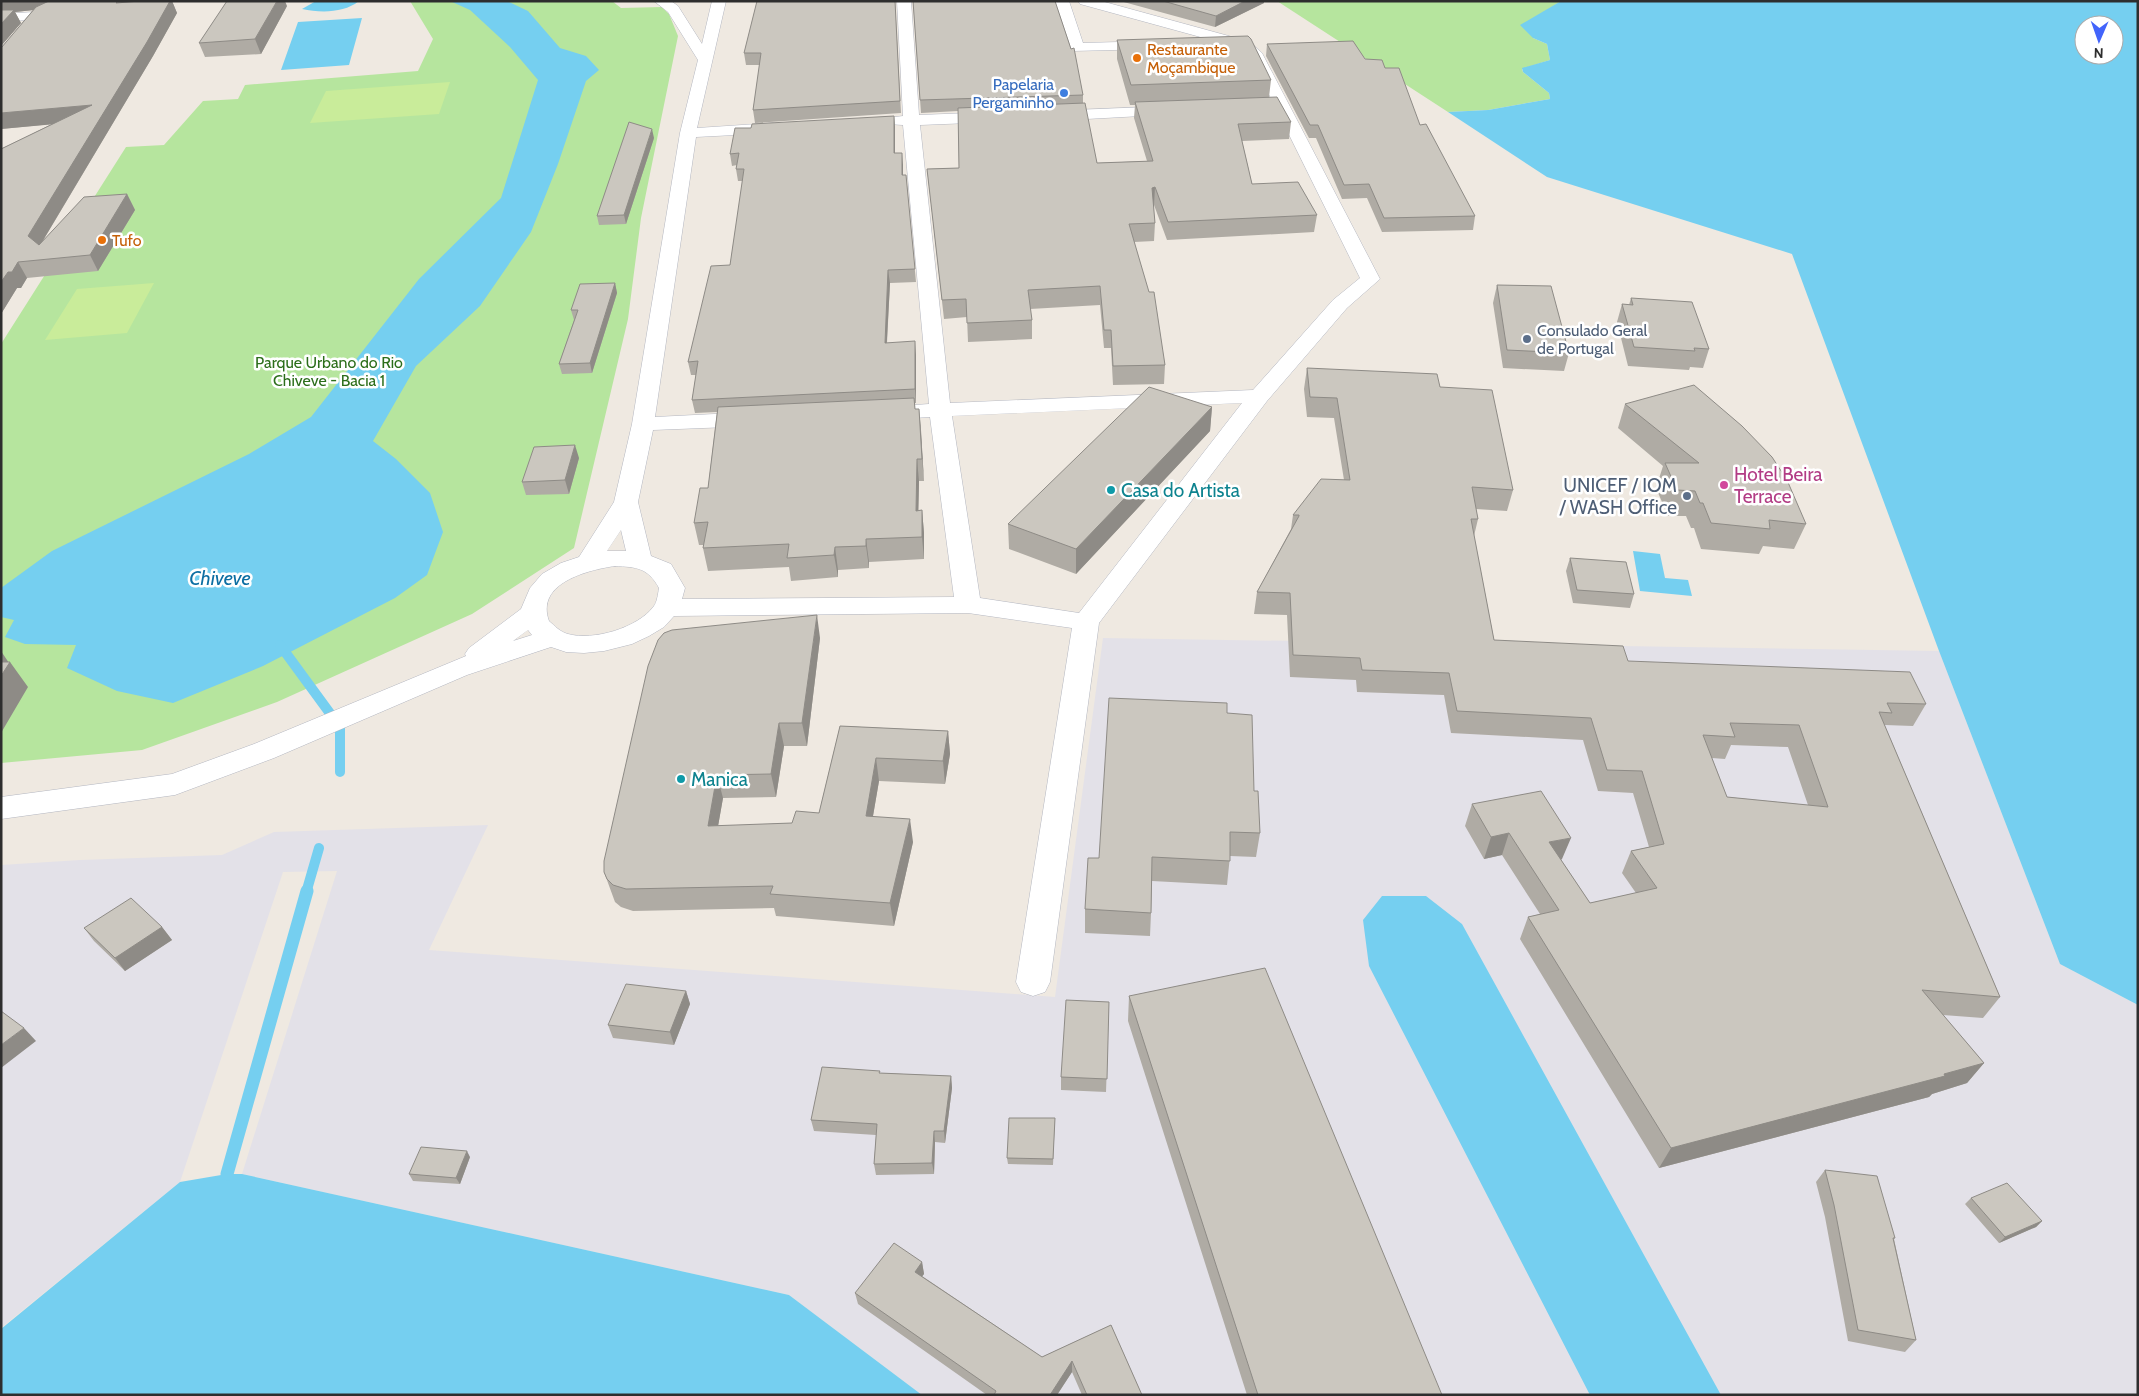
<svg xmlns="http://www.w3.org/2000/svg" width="2139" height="1396" font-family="Cabin,sans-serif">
<rect width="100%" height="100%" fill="#efe9e1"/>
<path fill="#e3e1e8" d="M1103,638L1939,651L2060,964L2138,1005V1395H922L789,1295L242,1174L337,871L283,872L180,1182L1,1328V865L80,860L222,855L274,832L488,825L429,950L1055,997Z"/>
<path fill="#b6e59e" d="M410,1H612L621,8L662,7L669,14L678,36L641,218L628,319L574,548L472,614L277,702L142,750L1,763V344L126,147L164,145L203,101L238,99L245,85L418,71L433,39Z
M1277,1H1561L1550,8L1533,38L1547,44L1550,60L1522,69L1523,72L1549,93L1550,99L1488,110L1448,112Z"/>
<path fill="#c9ec9a" d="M450,82L439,114L310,123L326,91Z
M154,283L127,333L45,340L77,289Z"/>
<path fill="#75cff0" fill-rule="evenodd" d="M316,1H359C344,13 321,13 302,9Z
M450,1H507L528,11L560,48L586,56L599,70L586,81L558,164L531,232L480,306L416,366L373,441L396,459L430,493L443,532L427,575L395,598L263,666L173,703L117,691L67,668L76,645L25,644L5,637L14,620L1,617V588L52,551L249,454L311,417L419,279L501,198L538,80L510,47L470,10Z
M1561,1H2138V1005L2060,964L1939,651L1792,254L1547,177L1448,112L1488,110L1550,99L1549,93L1523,72L1522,68L1550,60L1547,44L1533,38L1520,25ZM2084,25H2114V55H2084Z
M362,18L349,65L281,70L298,22Z
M1633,551L1660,554L1665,578L1688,580L1692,596L1640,591Z
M1382,896H1426L1462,924L1721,1395H1590L1369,966L1363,920Z
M227,1174H242L789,1295L922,1395H1V1329L180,1182Z"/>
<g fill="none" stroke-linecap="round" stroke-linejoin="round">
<path stroke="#75cff0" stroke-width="10" d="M280,645L340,727V772
M306,893L319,848"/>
<path stroke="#75cff0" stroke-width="13" d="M227,1174L307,891"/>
<g stroke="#b4b7c1" stroke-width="1">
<path id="minor" d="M58,1H77L75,4L41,19L1,22V14L34,12Z
M654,1H671L678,6L702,44L712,1H726L697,128L773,123L779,125L781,128L779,131L773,133L696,137L655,417L754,412L762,414L765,419L762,424L754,426L653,430L638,502L651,556L671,564L685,588L682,599L954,597L930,417L881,420L873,418L870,413L873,408L929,404L903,125L887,124L885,121L887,118L903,116L897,1H911L919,115L995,112L1001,114L1003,117L1001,120L995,122L920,125L950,403L1253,390L1333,300L1360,278L1251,58L1242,50L1226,44L1080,4L1078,1H1101L1236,38L1252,44L1262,53L1380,279L1347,308L1267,401L1099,623L1050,982L1045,992L1033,996L1021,992L1016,982L1072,628L968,613L674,616L664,627L649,636L632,644L604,651L584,653L566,652L551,647L467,675L274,758L175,795L1,819V797L172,774L254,744L466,656L465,654L469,648L521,609L530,588L542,574L561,563L579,557L614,502L632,424L680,133L698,60L668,12ZM1242,403L1079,613L980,598L952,416ZM621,530L626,551H607ZM615,566C637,567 648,568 659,588C658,594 657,602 654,606C638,628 593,641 568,634C560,632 555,626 549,621C535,583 588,570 615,566ZM528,630L532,635L513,641Z
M1055,1H1069L1083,43L1155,41L1160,42L1162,45L1160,48L1155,49L1072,51Z
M1172,106L1178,108L1180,111L1178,114L1050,121L1044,119L1042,116L1044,113L1050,111Z"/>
</g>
<use href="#minor" fill="#fff" fill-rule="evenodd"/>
</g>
<path fill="#afaba4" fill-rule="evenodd" d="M1,1H172L177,13L153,56L44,239L127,194L135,210L98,271L27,278L21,288H17L1,314V149L52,124L1,129V48L33,10L15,12L21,23L1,46Z
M895,1L901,113L755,123L753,110L760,65H746L744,53Z
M913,1L1083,95V103L1097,163L1147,161L1134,118L1135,105H1130L1117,59V40L1271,80L1269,97L1291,122L1289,139L1242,141L1252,184L1317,215L1314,232L1167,240L1154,205H1153L1155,223L1154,241L1134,242L1165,365L1164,384L1113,385L1111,348H1104L1100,305L1030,309L1032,320V339L968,342L967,317L944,319L929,186L927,169L959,168L958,111L921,113Z
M1120,1H1264V3L1215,27Z
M287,6L261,54L205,57L199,43Z
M1267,44L1365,59L1420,125L1475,216L1473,230L1382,232L1367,198L1342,199L1316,138H1309L1266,56Z
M894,116L895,127V153L903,165V175H906L916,282L890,283L887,343L916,355V403H915V409H919L924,481H919L918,511L922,510L924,533V559L869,562V568L838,570V577L791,581L789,567L708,571L703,548L704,545H699L694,523L708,488L717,412L695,413L692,400L696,375H691L688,362L730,265L743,181H738L736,169L737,165L732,166L730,154L751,128Z
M654,138L626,224L599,225L597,216Z
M615,283L617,293L592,373L562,374L559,364L574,320L571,310Z
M1497,285L1569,353L1564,371L1503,368L1493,303Z
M1631,298L1709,349L1703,368L1690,367L1689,370L1628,366L1617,322L1622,304L1629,305Z
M1307,368L1440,387L1513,490L1507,511L1476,509L1478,519L1474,536L1494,640L1628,661L1926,704L1913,726L1885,725V726L2000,997L1983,1018L1943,1015L1984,1063L1967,1083L1932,1094L1929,1097L1659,1168L1520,939L1528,917L1540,914L1502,855L1484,859L1465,826L1472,804L1562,859L1561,860L1590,903L1636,893L1622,873L1631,851L1649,847L1633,793L1598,791L1583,740L1451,733L1444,695L1357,692L1356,680L1290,677L1287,615L1254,614L1257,592L1291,529L1293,515L1344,480L1334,418L1307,417L1304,389ZM1731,745L1788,747L1808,805L1727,797L1712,758L1725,759Z
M1625,404L1806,524L1794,549L1763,546L1759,554L1701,549L1694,528H1691L1686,516H1668L1656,488L1663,466L1618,428Z
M1212,407L1210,431L1076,574L1009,549L1008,524Z
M579,458L569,494L526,495L522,482Z
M1570,558L1634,594L1630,608L1573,603L1566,571Z
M820,638L807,746H784L776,797L723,798L718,826L792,823L819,813L840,726L948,731L950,754L945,784L879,781L873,816L913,842L894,926L776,916L774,908L633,911L621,907L615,902L604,872Z
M1227,713L1254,791L1260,833L1256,857L1230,856L1227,885L1152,881L1151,913L1150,936L1085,933V909L1099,858Z
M162,927L172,940L125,971L94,941L84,928Z
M686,991L690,1004L674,1045L613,1038L608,1025Z
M1129,996L1442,1395H1247L1128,1021Z
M1109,1002L1106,1092L1061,1090V1077Z
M880,1073L951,1076L952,1088L945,1143L935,1142L934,1174L876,1175L874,1164L876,1135L814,1131L811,1120Z
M1055,1118L1053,1165L1008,1164L1007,1158Z
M470,1157L460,1184L413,1181L409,1174Z
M1825,1170L1895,1238L1894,1239L1916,1340L1905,1352L1848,1341L1825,1217L1816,1182Z
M1971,1198L2042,1221L2036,1227L1999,1243L1965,1204Z
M922,1262L924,1274L922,1276L1042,1357L1111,1325L1142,1395H1082L1072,1372L1057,1395H987L858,1304L855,1293Z"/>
<path fill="#8e8b86" d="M1,1H53L34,10L15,12L21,23L1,46Z
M170,1H172L177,13L153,56L36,252L28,236Z
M277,1H285L287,6L261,54L255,39Z
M1245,1H1264V3L1215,27L1216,16Z
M92,105L99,120L1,129V113Z
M894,116L895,127V165L894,153Z
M652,129L654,138L626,224L624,215Z
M902,153L903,165V187L902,175Z
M1155,187L1154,205H1151L1152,188Z
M127,194L135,210L98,271L90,255Z
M18,262L27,278L21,288H17L1,314V282L8,272Z
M888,270L890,283L886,356L885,343Z
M615,283L617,293L592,373L590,363Z
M915,341L916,355V403L915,389Z
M1212,407L1210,431L1076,574V549Z
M919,409L921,430L924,481L922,459Z
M575,445L579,458L569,494L565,480Z
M917,459L919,481L918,533L916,511Z
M922,510L924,533V559L922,537Z
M866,539L869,562V568L866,546Z
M835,547L838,570V577L834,555Z
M817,615L820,638L807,746L802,723Z
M1,651L9,663L10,662L28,687L1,733Z
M779,723L784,746L776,797L771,774Z
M948,731L950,754L945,784L943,761Z
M876,758L879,781L869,839L866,816Z
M717,775L723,798L714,849L708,826Z
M910,819L913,842L894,926L890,903Z
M1509,833L1502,855L1484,859L1491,837Z
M1571,838L1562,859L1542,863L1549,842Z
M162,927L172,940L125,971L115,958Z
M686,991L690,1004L674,1045L670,1032Z
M24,1028L36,1041L1,1068V1045Z
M1984,1063L1967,1083L1932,1094L1929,1097L1659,1168L1671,1148L1944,1074Z
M951,1076L952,1088L945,1143L944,1131Z
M934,1131L935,1142L934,1174L932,1163Z
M467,1151L470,1157L460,1184L456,1178Z
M2042,1221L2036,1227L1999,1243L2005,1237Z
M922,1262L924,1274L917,1283L915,1272Z
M1072,1361V1372L1057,1395H1050Z"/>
<path fill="#cbc7bf" stroke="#8e8b86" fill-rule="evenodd" d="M49,1H118L116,3L140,1H170L147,42L28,236L39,245L84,197L127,194L90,255L18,262L12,272H8L1,282V149L92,105L1,113V48L36,7Z
M227,1H277L255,39L199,43Z
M757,1H895L900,101L753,110L761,53H744Z
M913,1H1055L1071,49L1074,48L1083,95L920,100Z
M1163,1H1245L1216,16Z
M1,10H14L1,24Z
M1248,36L1251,39L1271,80L1131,85L1117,40Z
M1353,41L1365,59L1382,60L1385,68H1399L1420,125L1426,124L1475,216L1384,218L1369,184L1344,185L1318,125H1310L1267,44Z
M1277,97L1291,122L1238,124L1252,184L1298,182L1317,215L1168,222L1155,187L1152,188L1155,223L1129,224L1149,292H1154L1165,365L1113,366L1111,330H1104L1100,286L1028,290L1032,320L967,323L966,299L942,300L927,169L959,168L958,108L1085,103L1097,163L1153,161L1135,102Z
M894,116V153H902V175H906L915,269L888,270L885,343L915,341V389L692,400L698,361L688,362L711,266L730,265L744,169H736L739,153L730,154L735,128H751L752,124Z
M629,122L652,129L624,215L597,216Z
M615,283L590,363L559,364L578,310H571L580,284Z
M1497,285L1551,286L1569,353L1507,350Z
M1631,298L1692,302L1709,349L1694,348L1695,351L1634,347L1622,304L1633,305Z
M1307,368L1437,374L1440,387L1492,390L1513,490L1472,487L1478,519H1471L1494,640L1623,646L1628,661L1910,672L1926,704L1887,703L1892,713L1879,712L2000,997L1922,990L1984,1063L1944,1074L1945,1076L1671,1148L1528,917L1559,910L1509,833L1491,837L1472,804L1541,791L1571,838L1549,842L1590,903L1657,888L1631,851L1664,844L1642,771L1607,770L1591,718L1457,711L1449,673L1362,670L1360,658L1293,655L1290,593L1257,592L1299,516V515H1293L1321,479L1350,480L1337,398L1310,397ZM1730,723L1799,725L1828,807L1727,797L1703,735L1735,737Z
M1694,385L1742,426L1772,457L1787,480L1806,524L1769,520L1770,529L1711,523L1703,503H1700L1695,491L1677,490L1665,463H1699L1625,404Z
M1149,387L1212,407L1076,549L1008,524Z
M914,398L915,409H919L922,459H917L916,511L922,510V537L866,539V546L835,547L834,555L787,558L789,544L703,548L708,522L694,523L700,488H708L718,407Z
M575,445L565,480L522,482L534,447Z
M1570,558L1626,562L1634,594L1577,590Z
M817,615L802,723H779L771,774L717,775L708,826L792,823L796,811L819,813L840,726L948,731L943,761L876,758L866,816L910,819L890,903L770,894L773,886L626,889L613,885L607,879L604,872V861L648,666L658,640L664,633L672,630Z
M1,662H10L1,676Z
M1109,698L1227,703V713L1252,715L1254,791H1258L1260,833L1230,832V861L1152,857L1151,913L1085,909L1088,858H1099Z
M131,898L162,927L115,958L84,928Z
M1265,968L1442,1395H1258L1129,996Z
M626,984L686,991L670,1032L608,1025Z
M1066,1000L1109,1002L1107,1079L1061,1077Z
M1,1011L24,1028L1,1045Z
M822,1067L880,1071L879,1073L951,1076L944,1131H934L932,1163L874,1164L877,1124L811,1120Z
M1009,1118H1055L1053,1159L1007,1158Z
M421,1147L467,1151L456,1178L409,1174Z
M1825,1170L1877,1176L1895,1238H1893L1916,1340L1858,1330L1834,1205Z
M2007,1183L2042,1221L2005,1237L1971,1198Z
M894,1243L922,1262L915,1272L1042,1357L1111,1325L1142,1395H1087L1072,1361L1050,1395H994L996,1391L855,1293Z"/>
<g fill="#e8710a" stroke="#fff" stroke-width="2">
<circle cx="1137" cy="58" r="5"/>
<circle cx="102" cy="240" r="5"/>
</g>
<circle fill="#3f7fe0" stroke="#fff" stroke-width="2" cx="1064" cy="93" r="5"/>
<g fill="#5c6f8a" stroke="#fff" stroke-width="2">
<circle cx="1527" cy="339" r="5"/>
<circle cx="1687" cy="496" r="5"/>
</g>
<circle fill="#d1479c" stroke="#fff" stroke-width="2" cx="1724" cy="485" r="5"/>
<g fill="#0f9aa8" stroke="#fff" stroke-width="2">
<circle cx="1111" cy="490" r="5"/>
<circle cx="681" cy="779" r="5"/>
</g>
<g text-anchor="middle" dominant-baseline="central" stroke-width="5" stroke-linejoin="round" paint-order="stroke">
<g font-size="16" fill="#c56008" stroke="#fff" text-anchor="start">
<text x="1147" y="49">Restaurante<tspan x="1147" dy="18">Moçambique</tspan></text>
<text x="112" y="240">Tufo</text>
</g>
<g font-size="16" fill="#366cbe" stroke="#fff" text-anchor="end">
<text x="1054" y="84">Papelaria<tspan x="1054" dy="18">Pergaminho</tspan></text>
</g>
<g font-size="16" fill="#4e5e75" stroke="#fff" text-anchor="start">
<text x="1537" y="330">Consulado Geral<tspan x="1537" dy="18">de Portugal</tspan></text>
</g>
<g font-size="16" fill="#2c6e1b" stroke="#fff">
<text x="329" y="362">Parque Urbano do Rio<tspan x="329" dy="18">Chiveve - Bacia 1</tspan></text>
</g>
<g font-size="19" fill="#b23c85" stroke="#fff" text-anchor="start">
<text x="1734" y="474">Hotel Beira<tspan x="1734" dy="22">Terrace</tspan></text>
</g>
<g font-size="19" fill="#4e5e75" stroke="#fff" text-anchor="end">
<text x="1677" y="485">UNICEF / IOM<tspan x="1677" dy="22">/ WASH Office</tspan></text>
</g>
<g font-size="19" fill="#0d838f" stroke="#fff" text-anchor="start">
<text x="1121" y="490">Casa do Artista</text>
<text x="691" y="779">Manica</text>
</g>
<g font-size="20" font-style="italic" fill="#0d6fa3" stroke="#fff">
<text x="220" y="578">Chiveve</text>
</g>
</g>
<rect width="2139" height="1396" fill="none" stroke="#2e2e2e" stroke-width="5"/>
<g transform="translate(2099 40) rotate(182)"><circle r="24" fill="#ffffff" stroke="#ababab"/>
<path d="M0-4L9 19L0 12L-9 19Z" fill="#4264fb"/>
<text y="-8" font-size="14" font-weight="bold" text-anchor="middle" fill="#2e2e2e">N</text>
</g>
</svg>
